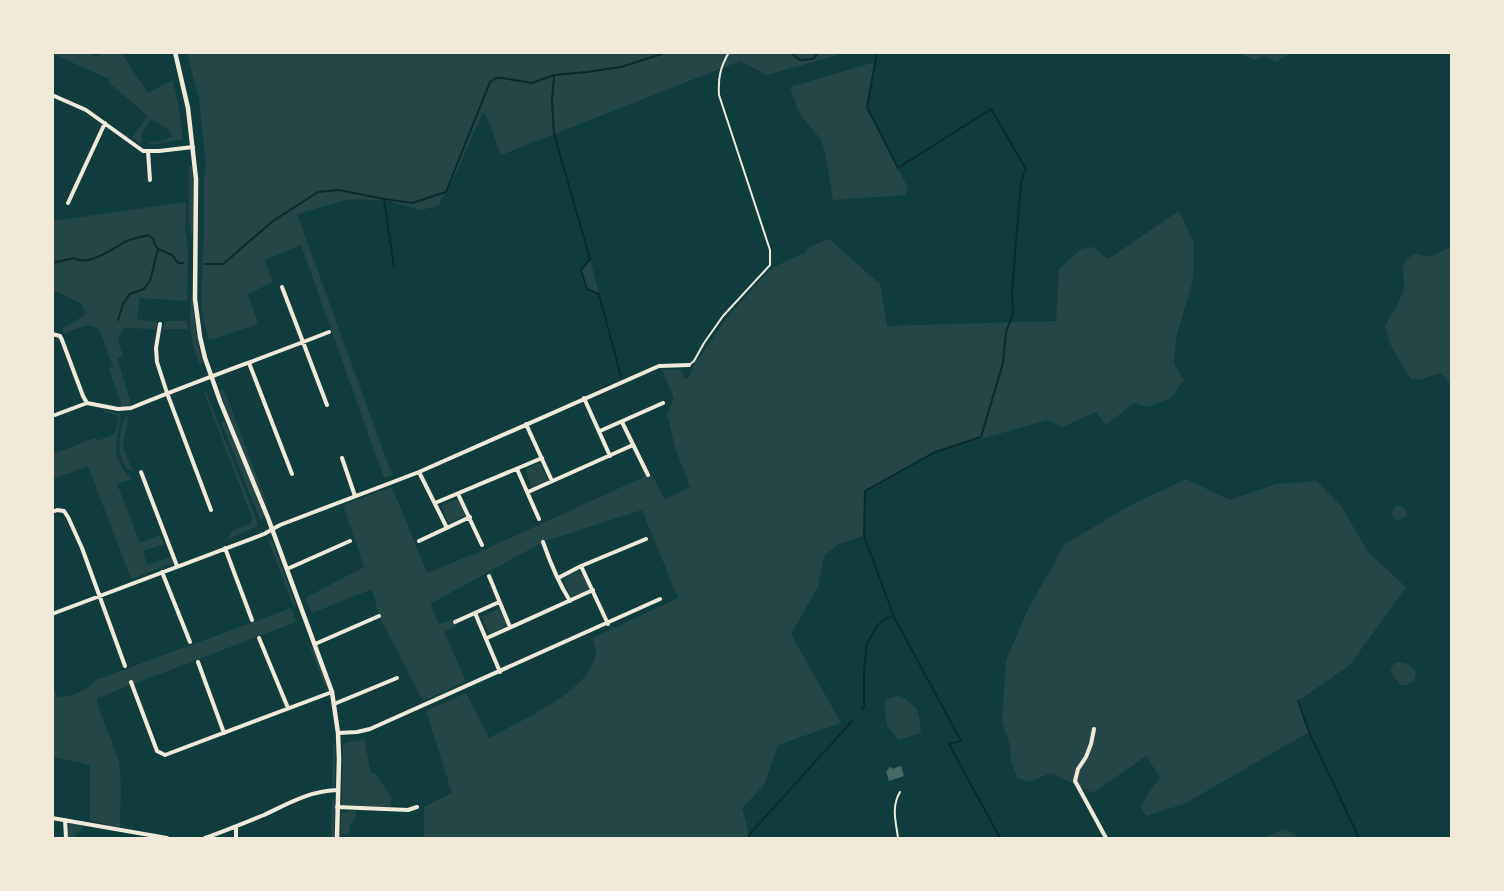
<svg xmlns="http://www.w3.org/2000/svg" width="1504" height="891" font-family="'Zilla Slab',serif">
<rect width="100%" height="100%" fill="#0f3d3e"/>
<path fill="#244646" d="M53,52L90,53L97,57L102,53H121L148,93L173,80L178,103L183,139L151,145L149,143L150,142L161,141L172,137L169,130L151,119L140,136L143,140L140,144L132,137L148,116L108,82L109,79L53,54Z
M592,52L598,55L601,52L844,53L767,75L740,61L501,155L487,117L483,112L458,169L439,205L422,210L387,201L357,199L343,201L297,214L392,475L384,478L301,245L265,260L273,282L248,294L258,324L209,340L204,322L201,302L204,229V178L206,164L199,99L187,53Z
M1242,53V52L1291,53L1275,62L1266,56L1254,60L1242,54Z
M875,62L867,107L908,188L906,195L833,200L825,151L820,138L800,115L790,87Z
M192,165L194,211L192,240L189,220V166Z
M186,202L185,228L188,253L187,301L140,298L137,319L157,322L156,329L123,328L118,341L123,356L117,358L131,404L122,406L109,369L113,367L100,331C90,319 76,330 64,334L62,329L85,315L82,304L56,291L53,292V221Z
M1179,211L1194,243L1193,280L1176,338L1174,364L1184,380L1171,398L1148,407L1134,403L1106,425L1096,412L1062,427L1047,420L935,452L865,491L864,536L838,544L824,556L818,587L791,634L841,723L778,745L764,785L742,808L750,838H424V807L452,793L426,711L466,693L489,738C519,721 592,691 596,653C596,648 594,643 593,638L678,598L642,510L543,542L430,604L439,624L455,619L457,626L444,632L466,681L423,701L379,616L372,589L312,613L305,598L364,567L343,505L392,487L427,573L484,550L648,475H652L665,500L690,487L676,450L667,414L674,398L662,370H682L684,378L688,379L695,364L726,319L771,268L805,253L809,247L829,239L880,284L887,326L1056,321L1059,269L1081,249L1093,247L1108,259Z
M1451,246V386L1446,378L1440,373L1419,380L1411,379L1390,344L1385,326C1391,314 1401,301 1404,288C1406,277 1397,264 1411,256C1417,252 1421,256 1426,256C1434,257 1445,250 1451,246Z
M590,259L599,294L587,289L581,270Z
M191,298H193C194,321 196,341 203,363L200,364C191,348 188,316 191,298Z
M165,321H187L188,329H163Z
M222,389L225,392L268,506L260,494L219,390Z
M204,392H206L258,524L256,527L227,540L232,531L250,524L252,518Z
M104,410L121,414L116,445V454L123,470L127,475L131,476V479L117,484L140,543L160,535L164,544L143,551L147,565L171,557L173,563L131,579L88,466L53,479V454L95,438L97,441L115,434L119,416L104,412Z
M127,415L128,418L123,447L133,472L126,468C124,463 121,458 120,452C118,442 121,423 127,415Z
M223,421L231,433L264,516L263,518L260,519L221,422Z
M540,463L541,464L547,479L546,482L534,488L531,487L525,469Z
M1186,479L1230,500L1276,484L1316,481L1341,506L1368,552L1406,587L1350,665L1298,701L1309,732L1184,804L1146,816L1140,806L1160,777L1146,756L1093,793L1051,773L1029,782L1017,778L1011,760L1010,745L1002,722L1006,661L1028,609L1065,544L1129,506Z
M457,499L459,500L465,515L450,523L448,522L442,506Z
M1396,505L1401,506L1407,511V516L1397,521L1391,514Z
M267,537L272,541L296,606L294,607L293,605Z
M579,572L583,575L589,589L571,597L564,581L571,574Z
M291,608L296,622L97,698L98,706L119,761L121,785L120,828L90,820V765L53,757L52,684L57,695L59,697C72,697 88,690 96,680Z
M499,608L506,624L505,627L489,634L482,617Z
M308,642C318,654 322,672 327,686L326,690Z
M1396,662C1407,663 1411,664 1416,673L1414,681L1407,685H1401L1391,673V668Z
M899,696C918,706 920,712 921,733L899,740L887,726L884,703L889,698Z
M364,739L371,774L375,773L391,797V807L342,805L343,746L345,743Z
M335,744V782L334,787L332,786V782L333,745Z
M332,798L335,801L334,838H331Z
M348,811H353L356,812V816L350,826L349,834H341V817L342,813Z
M65,820L83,824L82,829L73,838H66Z
M1283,829L1294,833L1298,838H1264Z"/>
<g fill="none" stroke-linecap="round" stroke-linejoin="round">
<path stroke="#0a2a2b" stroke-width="2" d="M790,52L800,60L813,59L819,52
M554,76L552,100L554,134L590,259L581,270L587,289L599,294L621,377
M384,199L394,268
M52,263L74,258C89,268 115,246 129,240C135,238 142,237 148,235L153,239L155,245L158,249L172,255L178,263H183
M205,264H223L273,221L318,192L339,190L384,199L412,203L446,192L490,82L496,78H502L532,83L554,75L587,72L621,67L668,52
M118,320L123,304L130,294L144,289L150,281L158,249
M894,617L961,741L949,744L1000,838
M1298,701L1309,732L1359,838
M862,709L864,707V670L867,643L878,625L886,618L894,617L864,536L865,491L935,452L981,437L1003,363L1006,332L1013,313L1012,292L1021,182L1026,169L991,109L898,168L867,107L877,52
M750,838L749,835L852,721"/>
</g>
<path fill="#486865" d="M901,766L904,776L889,781L886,771L889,770L888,768L891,767L892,769Z"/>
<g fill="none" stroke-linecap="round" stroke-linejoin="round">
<path stroke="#f1e9da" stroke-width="2" d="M689,365L694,361L704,343L723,316L770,265V250L719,95C718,78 720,68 729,52
M898,838C896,822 891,807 900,792"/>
<path stroke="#f1e9da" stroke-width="4" d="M52,95L86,110L143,151H159L193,147
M148,151L150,180
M68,203L105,123
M282,287L327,405
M160,324L156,348L157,362L167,393L211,510
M52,334L60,336L62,340L83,396L87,403
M249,363L292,474
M584,398L610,456
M55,415L87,403L118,409L131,408C196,381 263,358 329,332
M622,422L648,475
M526,424L552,481
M600,431L663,403
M342,458L355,496
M517,469L539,519
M141,472L177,566
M419,472L447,528
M528,492L633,445
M458,494L482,545
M435,503L542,458
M52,512L57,510L64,511L68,517L82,548L125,666
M419,541L470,517
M543,542C550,562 558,582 570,601
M225,548L252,620
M581,566L608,624
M287,569L350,541
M162,572L190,642
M489,576L510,627
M558,578L581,566L646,539
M475,613L500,672
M52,614L264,534L280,525L419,472L659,366L689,365
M455,622L499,602
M259,638L288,708
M487,638L593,590
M315,644L379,616
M198,662L224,733
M131,682L157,751L165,755L332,692
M334,704L397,678
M1094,729L1091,744L1086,757L1078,769L1075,781L1106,838
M338,733L357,732L370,729L660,599
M337,807L408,810L417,807
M52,818L167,838
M65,820L66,838
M205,838C225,831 244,823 264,815C287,804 312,790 338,790
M236,838V827"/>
<path stroke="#f1e9da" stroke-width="4.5" d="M175,52L188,108L196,179L195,299L200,337L205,358L220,401L268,518L332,692L338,733L339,759L337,838"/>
</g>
<rect width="1504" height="891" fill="none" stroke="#f1e9da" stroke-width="108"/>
</svg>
